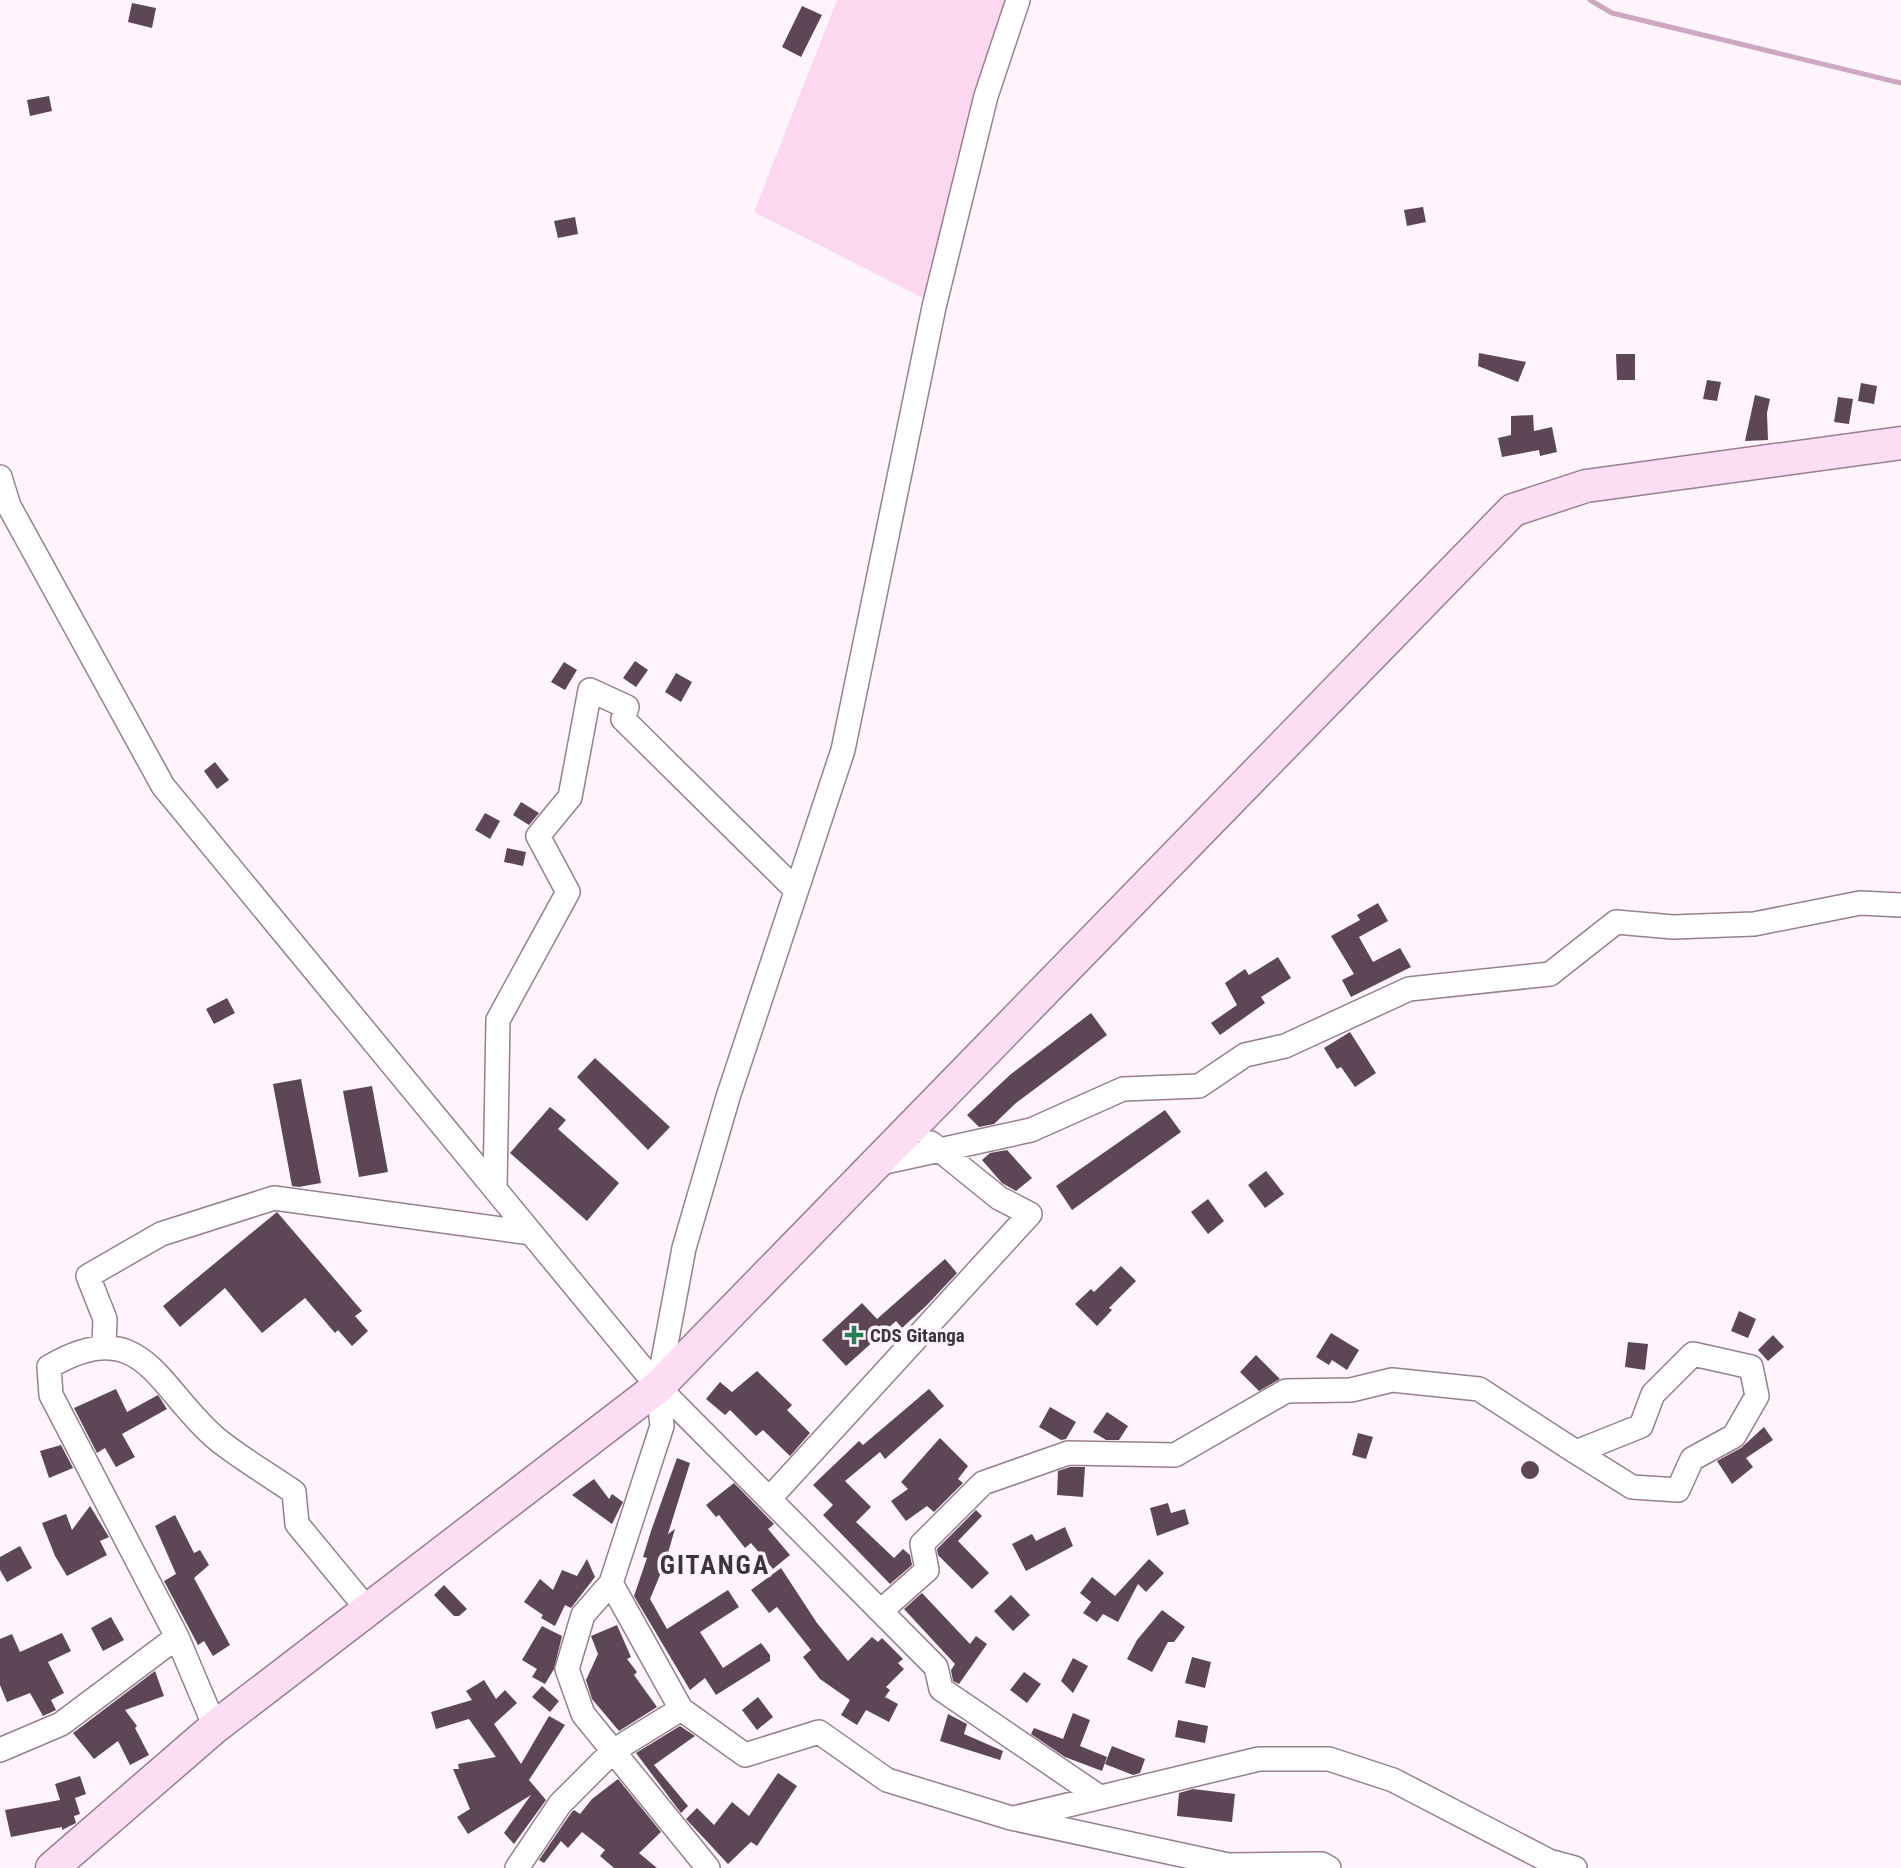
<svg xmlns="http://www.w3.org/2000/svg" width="1901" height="1868" font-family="'Roboto Condensed',sans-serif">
<rect width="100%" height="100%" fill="#fff4fb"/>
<path fill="#fbd8ef" d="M837,0H1004L927,300L754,212Z"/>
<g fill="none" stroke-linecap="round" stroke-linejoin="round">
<path stroke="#cda8c1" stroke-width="5" d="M1590,0L1612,13L1901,83"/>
</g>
<path fill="#5d4756" d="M132,3L156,8L152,28L128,22Z
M802,6L822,15L801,57L782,47Z
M49,96L52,111L30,116L27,100Z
M1423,207L1426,222L1407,226L1404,210Z
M575,217L578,234L558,238L554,221Z
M1479,353L1526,362L1518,382L1478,366Z
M1616,354H1635V380H1617Z
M1707,380L1721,382L1717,401L1703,399Z
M1861,383L1877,386L1874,404L1858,401Z
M1755,395L1770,399L1767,413L1768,440L1745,441Z
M1838,397L1853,399L1849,424L1834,422Z
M1533,415L1534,431L1552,427L1557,452L1540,456L1539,450L1502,457L1498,438L1511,435V416Z
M635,661L648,670L636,687L623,678Z
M564,662L577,670L565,690L551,682Z
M676,673L692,682L681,702L665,692Z
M215,762L229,780L217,789L204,771Z
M521,802L539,813L529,825L513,815Z
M485,813L500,821L490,839L475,830Z
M507,848L526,852L523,866L504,862Z
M1378,903L1388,921L1359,937L1373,962L1400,948L1411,967L1351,997L1342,980L1354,974L1331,936L1360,920L1357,915Z
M1278,957L1291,978L1261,997L1265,1003L1220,1035L1211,1023L1237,1005L1225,983L1245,969L1249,975Z
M227,998L235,1013L214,1024L206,1009Z
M1091,1013L1107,1035L1016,1103L994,1124L979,1127L967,1115L1011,1074Z
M1350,1032L1376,1073L1355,1087L1341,1067L1337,1069L1324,1048Z
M595,1058L670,1127L648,1150L577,1077Z
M301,1079L321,1183L299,1187L292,1186L273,1084Z
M372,1086L388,1172L359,1177L343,1091Z
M550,1107L566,1120L558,1129L619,1183L587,1221L510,1153Z
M1165,1110L1181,1132L1072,1210L1056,1186Z
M1007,1150L1032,1178L1016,1191L1002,1183L982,1160L990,1153Z
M1266,1171L1284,1194L1265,1208L1248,1185Z
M1208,1199L1224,1221L1208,1234L1191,1212Z
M277,1212L362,1311L355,1316L368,1331L352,1346L338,1330L335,1333L305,1298L262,1333L225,1288L180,1327L163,1306Z
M945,1259L957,1273L927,1305L902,1328L896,1321L846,1366L822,1340L862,1303L877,1319Z
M1121,1266L1136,1281L1109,1308L1112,1310L1097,1326L1075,1304L1091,1289L1094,1292Z
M1739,1311L1756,1319L1748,1338L1731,1331Z
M1331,1333L1359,1350L1347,1370L1332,1360L1329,1365L1316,1357Z
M1773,1335L1784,1347L1768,1361L1758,1350Z
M1628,1342L1648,1344L1645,1370L1625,1367Z
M1256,1355L1280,1379L1259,1391L1240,1372Z
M757,1371L792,1405L787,1410L810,1433L790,1456L763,1430L756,1436L730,1410L725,1415L706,1399L720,1382L732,1392Z
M116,1389L127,1412L158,1395L167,1409L122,1434L135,1457L116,1467L105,1448L97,1453L74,1408Z
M929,1389L944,1406L885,1459L880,1452L845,1481L871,1507L856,1522L894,1558L903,1549L910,1555L912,1565L890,1584L823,1515L833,1505L813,1485L859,1441L863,1445Z
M1050,1407L1076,1422L1066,1439L1061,1440L1039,1427Z
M1107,1412L1128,1426L1119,1440H1106L1093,1432Z
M1764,1427L1773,1440L1746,1458L1753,1467L1732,1484L1717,1461L1741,1448Z
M1358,1433L1373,1437L1366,1459L1352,1455Z
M940,1438L968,1466L958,1479L963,1483L934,1512L927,1506L906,1521L891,1501L908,1489L901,1482Z
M61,1445L73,1468L49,1478L40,1451Z
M677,1458L690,1463L668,1534L675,1529L665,1563L650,1599L667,1629L728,1590L739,1607L700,1632L723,1668L761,1643L770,1655V1661L716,1695L705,1678L690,1690L634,1596L647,1558L643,1557L651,1531Z
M1521 1470a9 9 0 1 1 18 0a9 9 0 1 1-18 0Z
M1070,1467H1085L1083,1497L1057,1495L1058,1471Z
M594,1479L609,1499L612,1494L623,1502L612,1524L572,1495Z
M734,1483L774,1524L768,1529L790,1555L773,1569L751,1543L745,1548L719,1515L716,1517L706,1505Z
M1168,1503L1171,1513L1185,1509L1189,1524L1157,1536L1150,1508Z
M90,1506L109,1537L100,1541L107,1555L67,1576L55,1556L42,1523L66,1514L72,1530Z
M976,1510L982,1516L958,1541L989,1573L972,1589L938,1555L937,1549Z
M175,1515L194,1553L200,1550L209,1565L194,1578L230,1645L213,1656L204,1641L198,1645L164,1581L176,1574L155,1526Z
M1065,1527L1073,1546L1026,1571L1012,1544L1032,1534L1036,1541Z
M20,1546L32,1568L7,1582L0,1570V1557Z
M587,1559L595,1577L571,1608L565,1605L555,1626L541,1618L543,1615L524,1602L540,1579L553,1590L562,1570L577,1576Z
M1149,1559L1164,1573L1146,1592L1138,1584L1118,1622L1103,1614L1097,1622L1083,1613L1091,1602L1080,1593L1092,1577L1115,1596Z
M781,1568L817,1623L848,1661L872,1637L878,1642L882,1638L903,1659L898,1663L904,1669L886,1687L890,1690L885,1697L898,1704L889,1722L866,1710L857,1725L841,1715L850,1700L820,1679L803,1657L811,1650L777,1607L769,1613L751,1590Z
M444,1585L467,1609L459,1616H454L434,1595Z
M922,1593L970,1644L976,1636L987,1644L959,1684L953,1681L951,1670L955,1664L904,1609Z
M1011,1595L1030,1615L1013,1631L994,1611Z
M1162,1610L1185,1627L1174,1642H1168L1152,1672L1127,1659L1137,1640Z
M111,1617L124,1640L103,1651L91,1628Z
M617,1625L631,1657L627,1659L637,1672L634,1675L657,1707L619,1731L592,1699L586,1680L598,1654L591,1636Z
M542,1626L562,1636L554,1669L545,1684L532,1677L537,1669L522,1660Z
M62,1633L71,1651L48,1662L64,1693L51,1700L56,1710L43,1716L30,1693L7,1702L0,1685V1639L12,1634L20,1652Z
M1192,1657L1211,1662L1205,1688L1185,1683Z
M1073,1658L1088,1666L1073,1693L1061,1681Z
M155,1671L164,1696L125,1710L137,1726L135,1728L149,1755L130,1765L118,1741L94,1759L73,1733Z
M1024,1672L1041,1684L1027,1703L1010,1690Z
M484,1680L496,1699L505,1690L517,1703L494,1724L521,1764L549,1716L565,1725L529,1780L546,1800L514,1844L504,1833L531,1795L468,1834L457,1817L470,1809L453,1769H459L458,1764L496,1757L469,1719L436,1729L431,1712L472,1700L466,1691Z
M542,1686L559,1701L550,1712L532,1697Z
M758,1697L773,1717L757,1730L742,1710Z
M1073,1713L1090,1720L1080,1746L1107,1757L1102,1771L1065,1757L1031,1734L1034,1728L1063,1739Z
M948,1714L967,1724L964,1734L1003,1751L1000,1760L940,1741Z
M1178,1720L1208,1726L1205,1743L1175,1737Z
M680,1726L695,1736L654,1765L688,1806L681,1813L636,1753Z
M1112,1746L1145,1759L1140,1773L1133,1775L1105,1764Z
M778,1773L797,1786L757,1846L751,1842L728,1864L686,1819L697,1808L714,1825L732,1802L749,1816Z
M80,1776L86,1794L75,1798L80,1814L74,1816L76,1823L62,1830V1827L11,1837L5,1810L60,1800L55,1784Z
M618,1779L661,1832L639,1853L657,1868H614L600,1856L605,1850L582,1832L568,1848L561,1841L544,1863L539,1860L571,1813L574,1810L580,1814L592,1799Z
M1193,1789L1235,1794L1232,1822L1177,1816L1179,1793Z"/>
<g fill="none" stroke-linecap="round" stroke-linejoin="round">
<g stroke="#977f8f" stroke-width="26">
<path id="street" d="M0,477L9,506L163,786L658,1387L936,1667L941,1689L1098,1796
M876,1164L1031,1130L1123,1089L1199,1086L1245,1055L1285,1046L1409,989L1550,974L1616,922L1673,927L1754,924L1860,903L1901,905
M495,1189L498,1020L568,892L538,836L570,797L590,690L627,707L623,719L796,890
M104,1345L105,1319L88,1276L161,1234L274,1198L531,1233
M770,1498L1030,1214L999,1198L931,1143
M611,1583L681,1709L745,1755L819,1732L887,1780L1011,1818L1228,1865L1322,1864L1329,1868
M882,1610L927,1570L922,1544L983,1483L1068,1453L1175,1455L1286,1391L1351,1390L1392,1380L1479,1389L1576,1452L1641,1426L1653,1394L1693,1354L1751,1367L1757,1396L1734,1436L1692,1459L1678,1490L1632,1487L1576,1452
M215,1727L177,1637L51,1395L49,1367C143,1311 157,1389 218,1440C242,1459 269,1475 294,1492L297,1524L368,1610
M0,1750L61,1724L177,1637
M1018,1817L1259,1759H1329L1393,1780L1549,1861L1575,1868
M517,1868L560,1804L613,1751L681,1709
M708,1868L583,1714L567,1669L583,1615L611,1583L662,1426L658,1387L684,1248L728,1097L843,750L934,307L986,96L1018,0"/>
</g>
<g stroke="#977f8f" stroke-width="35">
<path id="secondary" d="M52,1868L215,1727L658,1387L1513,510L1586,486L1901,443"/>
</g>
<use href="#street" stroke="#fff" stroke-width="23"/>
<use href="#secondary" stroke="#fdddf4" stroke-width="32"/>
</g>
<path fill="#278055" stroke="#fff4fb" stroke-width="2.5" d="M850.5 1324.5h7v7h7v7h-7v7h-7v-7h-7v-7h7z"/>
<g text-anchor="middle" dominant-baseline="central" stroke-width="7" stroke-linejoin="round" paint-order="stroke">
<g font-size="19" font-weight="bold" fill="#3d333a" stroke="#fff4fb" text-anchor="start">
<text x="870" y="1335">CDS Gitanga</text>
</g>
<g font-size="26" font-weight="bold" letter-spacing="2" fill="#3d333a" stroke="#fff4fb">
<text x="715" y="1565">GITANGA</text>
</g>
</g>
</svg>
